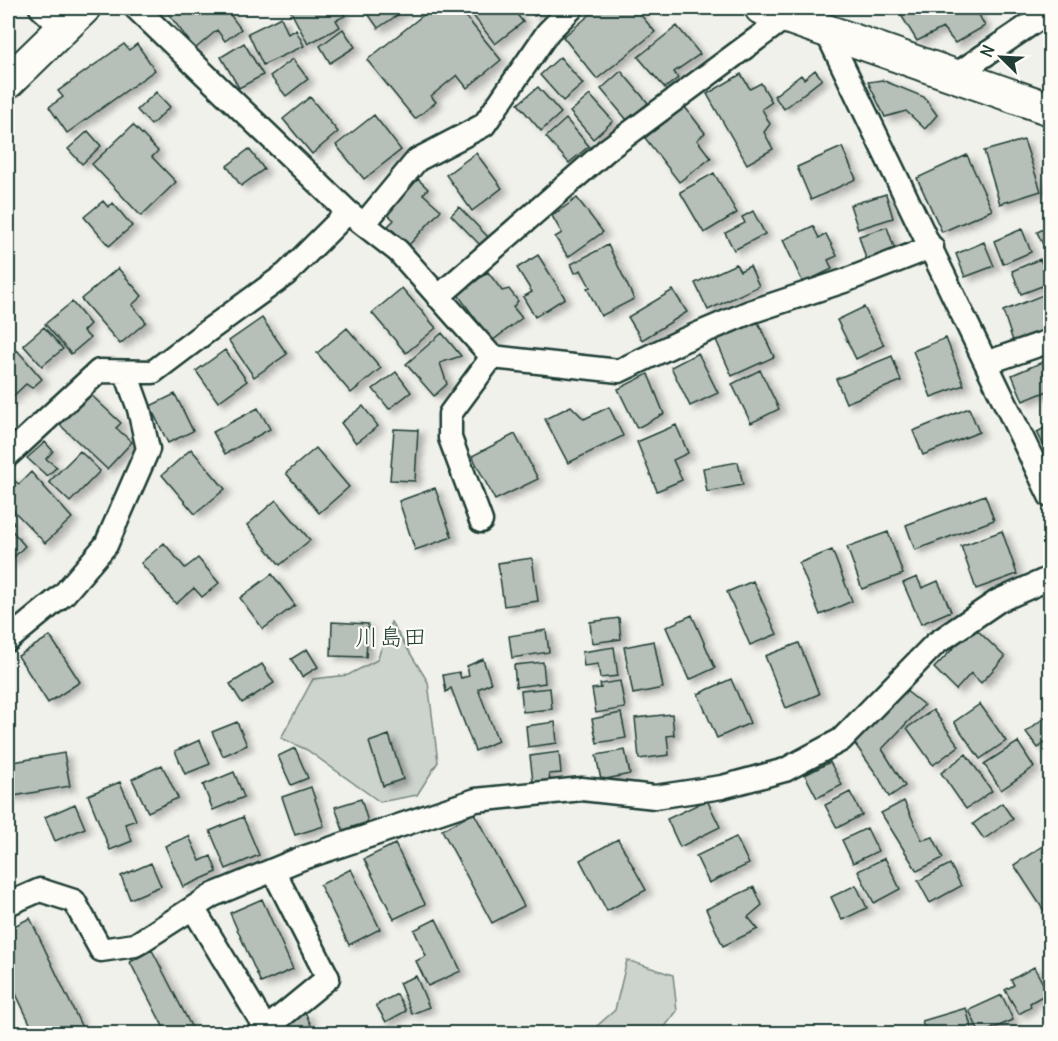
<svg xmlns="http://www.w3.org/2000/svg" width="1058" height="1041" font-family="Delius,'Klee One',sans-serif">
<defs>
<filter id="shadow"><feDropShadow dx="6" dy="4" stdDeviation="3" flood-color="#0004"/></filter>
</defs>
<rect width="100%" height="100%" fill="#f0f1eb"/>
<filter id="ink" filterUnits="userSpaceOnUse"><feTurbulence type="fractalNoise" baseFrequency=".0167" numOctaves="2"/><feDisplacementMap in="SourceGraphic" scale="12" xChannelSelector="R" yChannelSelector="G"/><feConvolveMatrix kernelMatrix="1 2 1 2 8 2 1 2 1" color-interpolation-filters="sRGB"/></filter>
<g filter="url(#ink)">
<path fill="#cdd3cd" stroke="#768880" stroke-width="1.5" d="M391,622L428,682L438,762L417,795L380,802L307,750L281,738L313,679L348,675L377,660Z
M627,960L673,975L677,1011L660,1033H589L615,1010Z"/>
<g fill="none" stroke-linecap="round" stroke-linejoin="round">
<path stroke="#6c8077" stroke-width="8" d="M1043,1034L1050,1028"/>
</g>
<path fill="#b6bfb8" stroke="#1f3d34" stroke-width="1.5" filter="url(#shadow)" d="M164,8H207L210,12L216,8H225L241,29L225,41L217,30L195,49Z
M289,8H341L345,16L336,20L340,27L308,44Z
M364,8H408L378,28Z
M432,8H459L501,60L467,88L457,75L431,96L436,102L415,119L367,60Z
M469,8H512L523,22L495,44L468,9Z
M531,8H551V9L534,16Z
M598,8H635L655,32L597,79L563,37Z
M902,8H975L985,26L955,43L943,28L917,41L898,10Z
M281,17L288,34L296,30L304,46L263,65L248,33Z
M677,26L700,54L674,72L678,78L665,88L638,57Z
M343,29L355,47L330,63L320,46Z
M244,43L263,75L239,88L221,57Z
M124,44L129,50L137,44L155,70L67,133L49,107L63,97L58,91Z
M560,57L583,84L563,101L540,75Z
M293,59L308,79L286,96L270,76Z
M815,70L822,79L784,109L774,96L801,75L804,79Z
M621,71L648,103L627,120L601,89Z
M741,74L750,89L761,83L772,102L762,109L770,124L764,132L773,149L747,164L707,94Z
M882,80L924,97L937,115L925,129L906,111L885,117L868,82Z
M538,87L561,113L541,131L518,104Z
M156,92L170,107L151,125L137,110Z
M590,95L613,121L593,139L570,112Z
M310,97L338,132L312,154L283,119Z
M685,107L705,133L697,140L711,158L679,182L645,138Z
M374,115L401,150L364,179L336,145Z
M566,119L589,146L569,163L546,137Z
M133,125L158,151L152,157L176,182L141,216L92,164Z
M88,131L101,146L82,164L68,149Z
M1024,140L1041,191L1000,204L984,151Z
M842,147L856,179L811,200L797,167Z
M249,149L264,169L241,186L227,166Z
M476,153L502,188L472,211L446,175Z
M967,155L992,210L942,232L917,178Z
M714,173L737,213L704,233L680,192Z
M418,179L428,189L423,194L441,210L409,245L388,226L394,220L386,213Z
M886,194L893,218L858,229L850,205Z
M577,198L603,232L568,257L555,237L562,233L552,216Z
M103,201L108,207L113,203L132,226L109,246L84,217Z
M459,207L489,238L481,246L451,215Z
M753,211L765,234L734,250L725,233L745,223L742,217Z
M813,226L819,238L826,234L837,256L828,260L832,269L803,283L783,240Z
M1050,226V259L1037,232Z
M887,227L895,250L866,259L859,236Z
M1022,229L1031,252L1003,264L994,241Z
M984,242L994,266L965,277L956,254Z
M608,245L634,299L601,316L587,288L590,287L581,270L575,273L571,264Z
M538,255L565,298L535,317L523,297L532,292L517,268Z
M1040,259L1050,283L1021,294L1012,271Z
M736,264L740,271L750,266L759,286L708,310L695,283Z
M118,268L142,296L132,305L146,322L120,344L81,299Z
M488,272L502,291L509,289L518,301L513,307L522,318L492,341L458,295Z
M402,288L436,328L406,353L372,313Z
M673,290L687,312L642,340L628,317Z
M1050,292V328L1013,341L1003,311Z
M72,302L90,324L83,331L90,338L71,354L45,324Z
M864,307L884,345L856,359L837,320Z
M262,318L287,354L254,377L229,341Z
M758,322L774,357L732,376L716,340Z
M44,327L63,349L42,366L23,345Z
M347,328L381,368L351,393L317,353Z
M442,333L461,356L440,363L447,384L434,396L406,364Z
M946,338L964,385L931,397L913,351Z
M17,350L42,379L32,388L26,384L8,401V359Z
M225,350L247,381L218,402L196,371Z
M698,353L718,393L690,406L671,367Z
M892,356L901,381L846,403L836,379Z
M1050,359V390L1023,401L1012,375Z
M760,370L779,409L751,423L732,384Z
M396,372L411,392L389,409L373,389Z
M648,374L664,414L637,428L618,389Z
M89,393L121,423L116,428L132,442L107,469L60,425Z
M175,394L193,431L168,443L150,406Z
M363,406L378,426L356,443L341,423Z
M571,406L584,419L609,407L623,436L568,463L545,419Z
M258,408L270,429L225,454L213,432Z
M969,408L979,432L923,455L913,431Z
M676,425L688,453L673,460L682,480L657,491L637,442Z
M1050,425V458L1037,432Z
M394,429L418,430L415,481L390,480Z
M515,434L538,479L495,500L472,456Z
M45,442L53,451L46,459L57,467L47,476L27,458Z
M316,448L349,487L319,513L286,473Z
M191,449L225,489L195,514L162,475Z
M80,451L100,471L70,502L49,482Z
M738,462L743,485L707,492L703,468Z
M31,472L72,518L45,543L8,505V481L11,478L19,484Z
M435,488L452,537L415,550L399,501Z
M985,495L994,520L915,550L906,525Z
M276,500L310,540L280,565L247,525Z
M8,516L14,523L9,527L25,546L8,563Z
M1002,531L1017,574L976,589L961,546Z
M888,532L903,574L862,589L847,547Z
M164,543L185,568L198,558L219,583L202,597L194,588L176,604L141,563Z
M832,550L852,601L820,615L799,563Z
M532,558L538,601L504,606L498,563Z
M272,574L295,605L263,629L240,598Z
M917,577L922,588L938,581L951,611L921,624L903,583Z
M753,581L777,634L750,645L727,592Z
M692,615L715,668L689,680L666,627Z
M619,618L621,639L592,643L590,622Z
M332,622L368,624L366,657L331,656Z
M974,627L1005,657L981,683L971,673L956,690L934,668Z
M546,630L549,652L512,658L509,636Z
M50,636L80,682L48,703L18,656Z
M654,641L663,688L633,694L624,647Z
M799,643L819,694L786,708L765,656Z
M614,647L618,676L600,678L598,664L584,666L582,652Z
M307,649L318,667L302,677L291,659Z
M483,659L491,683L478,689L498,741L475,751L451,688L446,692L443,675L459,672L461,678L469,676L467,666Z
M543,662L545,683L516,687L514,665Z
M262,664L274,683L242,703L230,684Z
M731,679L750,723L717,738L698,694Z
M620,681L625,708L596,713L592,689L601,688L600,684Z
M550,688L552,709L523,712L521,691Z
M905,690L924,705L882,749L905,786L889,797L879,778L853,741Z
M980,704L1006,741L980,759L954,722Z
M933,710L959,746L933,765L907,728Z
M621,713L626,738L597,743L592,719Z
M672,714L674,735L667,736L669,755L639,759L635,718Z
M1045,717L1050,724V739L1038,748L1026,732Z
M237,722L247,745L223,756L212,732Z
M555,722L557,743L528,747L526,726Z
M389,735L403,779L383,786L369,742Z
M200,740L210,764L185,774L175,751Z
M1018,742L1034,767L1001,790L984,764Z
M295,748L308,778L291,785L278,756Z
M625,750L630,774L601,780L596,755Z
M559,752L561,773L549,774L550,780L533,782L530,756Z
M64,753L70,786L8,797V763Z
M966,754L992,791L966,809L941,773Z
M830,762L842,785L817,798L805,775Z
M162,765L178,798L148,812L132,779Z
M234,772L244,797L213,810L203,785Z
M120,782L136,820L125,824L132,841L110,850L88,795Z
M311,787L324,826L295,835L282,797Z
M850,792L862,815L837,828L825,805Z
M361,799L368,822L343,830L335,807Z
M707,800L720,827L680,847L667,819Z
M904,801L922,840L933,837L943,858L917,871L881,813Z
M1002,803L1013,819L984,839L973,824Z
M75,804L85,828L55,841L45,817Z
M474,813L524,906L492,923L442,830Z
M243,817L259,855L226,869L210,831Z
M867,828L878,851L853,863L842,840Z
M189,836L200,861L211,856L217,872L183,887L165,846Z
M736,837L749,864L709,883L696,856Z
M618,839L646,890L607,911L580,860Z
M1050,841V920L1014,865Z
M395,844L425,904L394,919L364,859Z
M885,858L900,889L874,903L858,871Z
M151,863L161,886L130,899L121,876Z
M950,864L961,886L930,903L918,881Z
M351,869L380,929L349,945L320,885Z
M856,885L867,908L842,920L831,897Z
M754,887L762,905L748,917L758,929L723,946L706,909Z
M262,899L293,969L261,983L230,913Z
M30,918L85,1034H35L8,977V929Z
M436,919L461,971L428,986L416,961L426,956L414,930Z
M152,950L195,1034H167L130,962Z
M1034,967L1048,993L1030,1003L1031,1007L1019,1014L1005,990L1014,985L1011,980Z
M416,976L429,1007L412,1014L399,983Z
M397,994L406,1011L386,1022L376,1005Z
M1002,995L1013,1020L980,1034L969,1010Z
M966,1008L973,1034H930L929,1031H925L922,1021Z
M305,1012L315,1034H276Z"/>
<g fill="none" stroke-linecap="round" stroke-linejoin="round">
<g stroke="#1f3d34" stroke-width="27">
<path id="street" d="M41,8L63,28
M136,8L348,212L398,251L492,357L619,371L684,340L750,312L847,280L932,247
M826,31L1050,496
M954,76L1050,11
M364,224L417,160L484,125L548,32L572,8
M438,297L608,149L786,17
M986,363L1050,341
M8,455L99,371L153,372L206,332L286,274L348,212
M481,521L450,438V414L492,357
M8,640L64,594L106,545L148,449L139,409L126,373
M8,904L40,890L74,901L101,950L135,945L213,895L300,859L476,800L582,789L655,797L722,787L785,770L841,740L935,644L998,601L1050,578
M193,908L266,1029L328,978L273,870"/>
</g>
<g stroke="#1f3d34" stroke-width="36">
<path id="secondary" d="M761,8L1050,109
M8,82L84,8"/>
</g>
<use href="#street" stroke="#fdfcf7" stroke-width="22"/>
<use href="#secondary" stroke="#fdfcf7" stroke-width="32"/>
</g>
</g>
<g text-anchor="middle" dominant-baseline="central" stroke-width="4.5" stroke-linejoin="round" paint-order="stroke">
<g font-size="24" fill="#1f3d34" stroke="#fdfcf7">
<text x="391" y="636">川島田</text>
</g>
</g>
<rect width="1058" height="1041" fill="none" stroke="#fdfcf7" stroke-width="30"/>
<rect x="15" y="15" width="1028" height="1011" fill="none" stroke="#1f3d34" stroke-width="2" filter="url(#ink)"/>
<g transform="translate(1001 57) rotate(294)" stroke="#fdfcf7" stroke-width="4.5" paint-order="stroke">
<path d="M0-4.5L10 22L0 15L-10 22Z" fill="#1f3d34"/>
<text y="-9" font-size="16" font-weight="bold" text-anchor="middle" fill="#1f3d34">N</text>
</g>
</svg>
